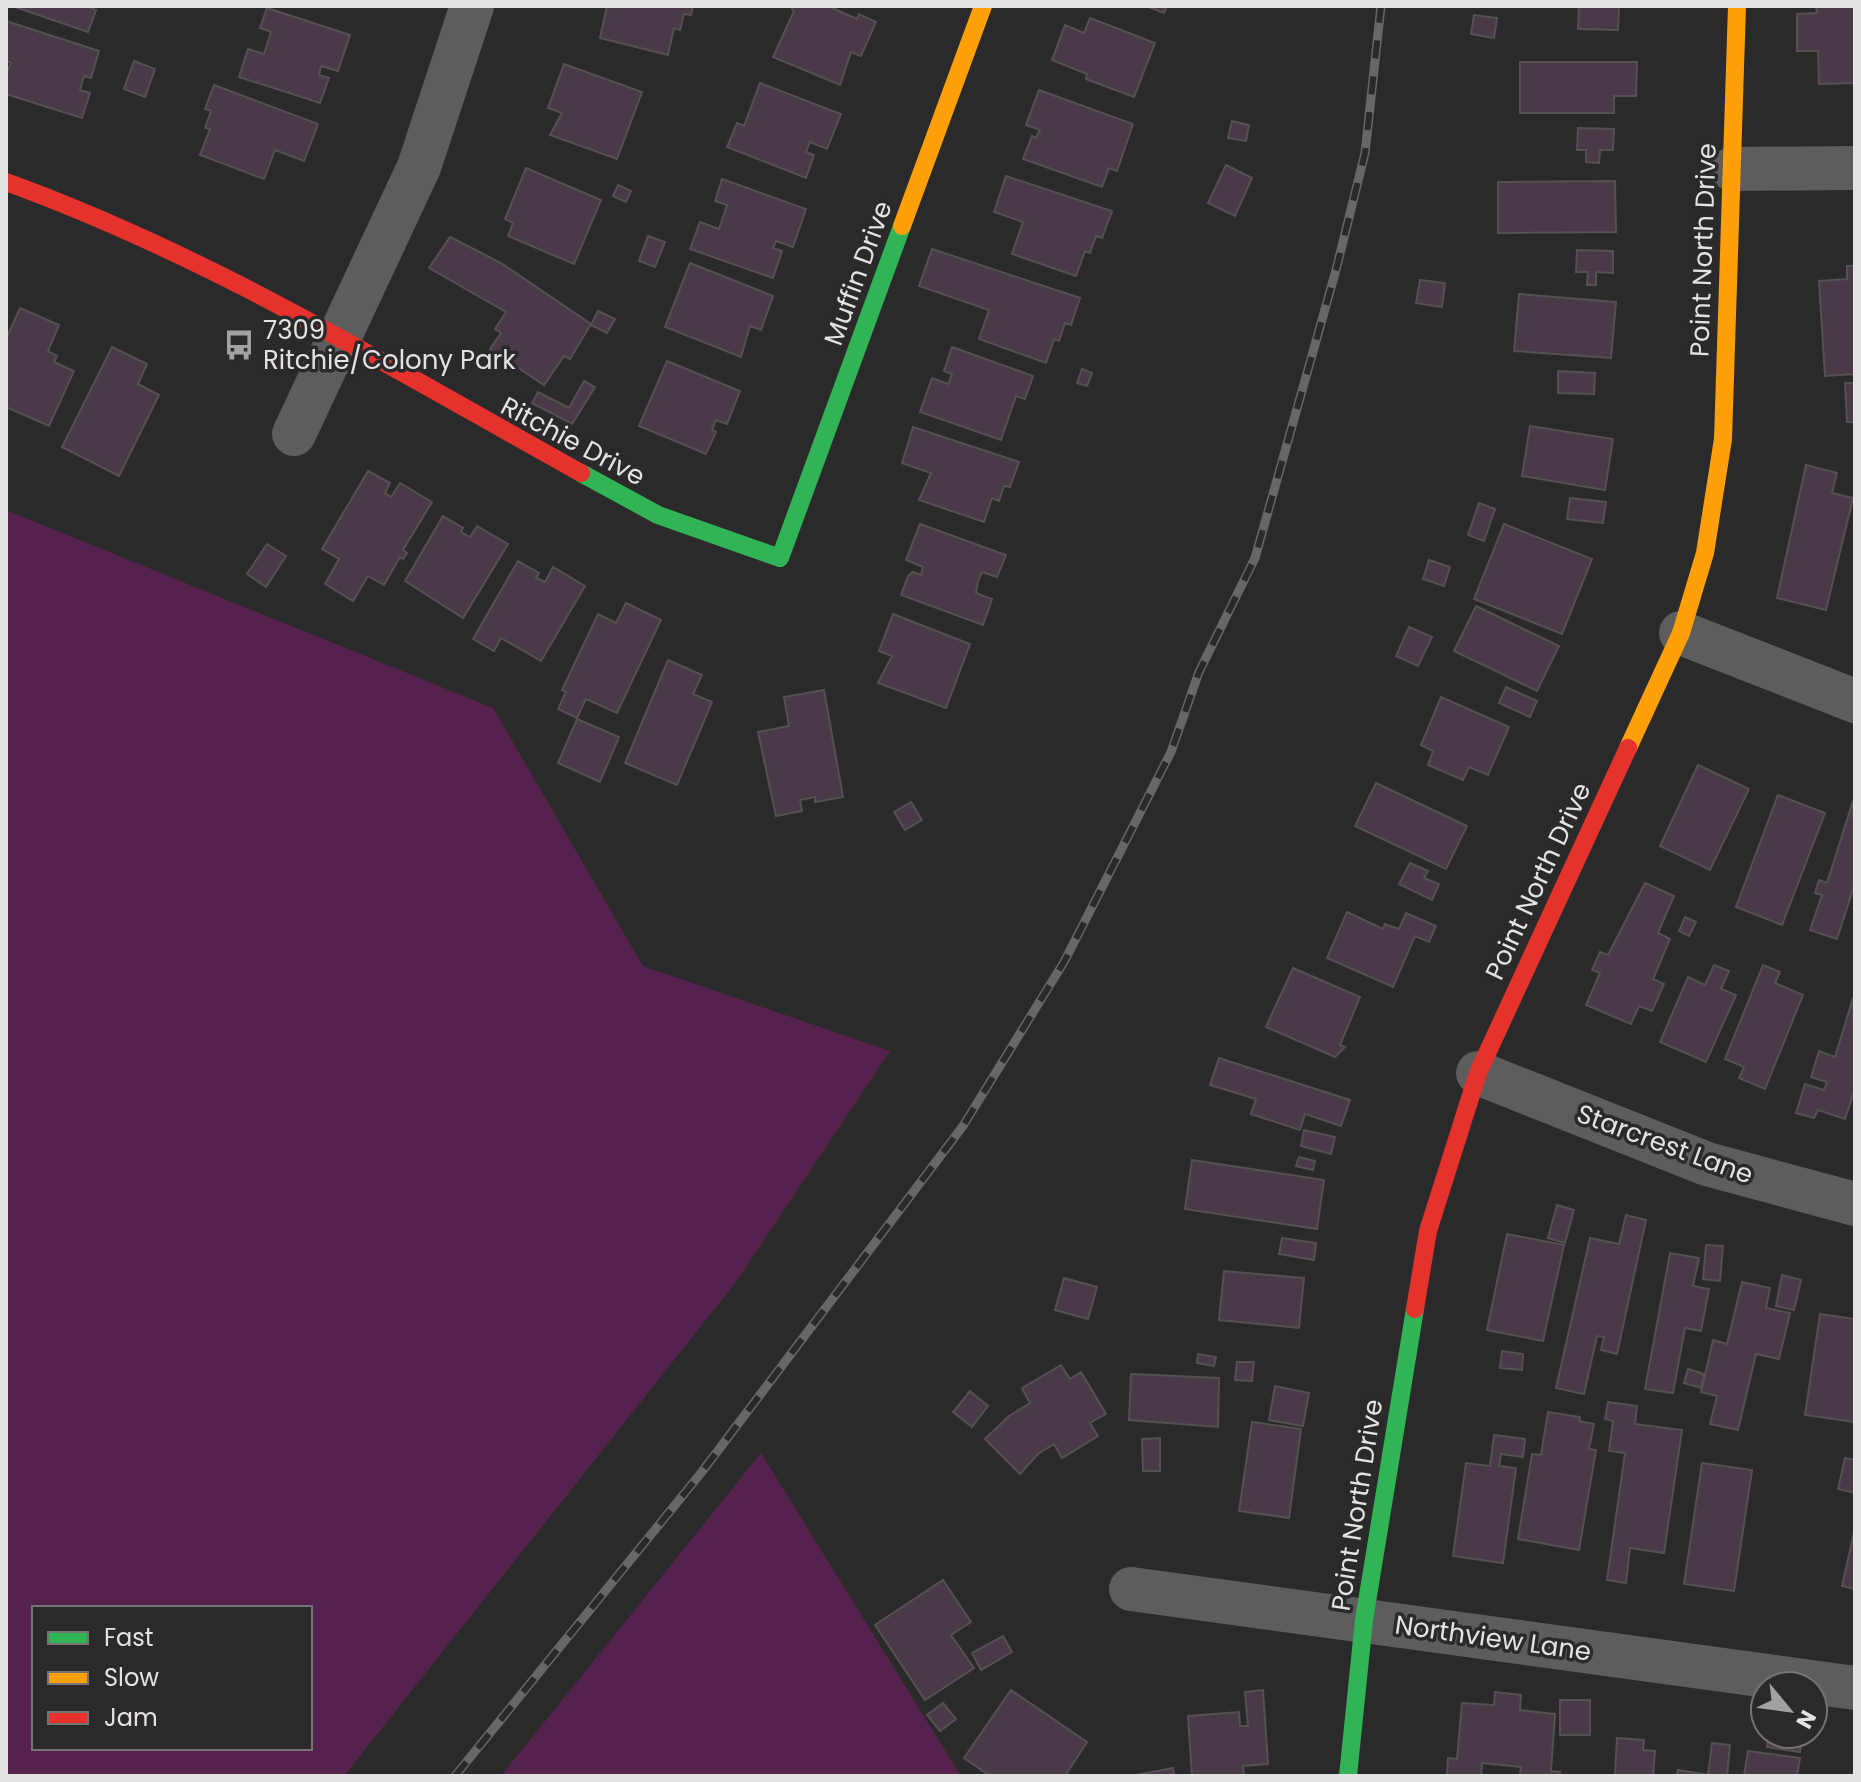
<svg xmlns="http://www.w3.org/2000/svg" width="1861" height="1782" font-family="Poppins,sans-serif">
<rect width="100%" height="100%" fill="#2b2a2b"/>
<path fill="#55224d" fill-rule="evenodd" d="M6,510L493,708L643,966L890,1051L736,1282L344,1776H6ZM34,1608H310V1748H34Z
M761,1453L961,1776H501Z"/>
<path fill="#4a3a47" stroke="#535152" stroke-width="2" d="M12,6H86L96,10L88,32Z
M607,6H693L691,15L684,14L680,30L674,28L668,55L600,38Z
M790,6H828L857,19L859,14L876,22L861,56L851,52L840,85L773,57L794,11Z
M1146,6H1167L1164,13Z
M1579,6H1619L1618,30L1578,29Z
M1816,6H1855V83L1819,84L1818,51H1797V14L1817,13Z
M267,8L350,35L338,71L321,66L319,75L329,78L320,103L239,77L248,49L264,54L271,32L260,28Z
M1474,15L1497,18L1494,38L1471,34Z
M1090,18L1155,43L1134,97L1086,79L1087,74L1052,60L1065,25L1084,33Z
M6,21L99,51L91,78L84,76L80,90L90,93L82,118L6,94V75L11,63L6,61Z
M134,61L155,69L145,97L124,89Z
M1520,62H1637L1636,96H1614V113H1520Z
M564,64L642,92L617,159L550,135L562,113L548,108Z
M760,83L841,114L827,149L810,142L806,152L814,155L806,178L727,147L737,123L744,126Z
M214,85L318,124L304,161L275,150L264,179L200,155L210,129L205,128L211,111L205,109Z
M1039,90L1133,124L1117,171L1109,168L1102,187L1023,159L1032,136L1036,138L1040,130L1026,125Z
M1232,121L1249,125L1246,141L1228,138Z
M1578,128L1614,129L1613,150H1600L1599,163L1586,162V150H1577Z
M1226,165L1252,178L1235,216L1208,203Z
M526,168L601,200L574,264L508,236L513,223L505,219Z
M1006,176L1112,211L1102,238L1096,236L1090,253L1085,251L1076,276L1012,254L1023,222L994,212Z
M722,179L806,209L793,247L776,241L773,248L782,251L773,278L690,249L700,222L719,229L727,205L715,201Z
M1615,181L1616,232L1498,233V182Z
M618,185L631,191L626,202L613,196Z
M648,236L665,242L655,267L639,261Z
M450,237L501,263L591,324L570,359L564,356L544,385L490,349L501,333L495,329L506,312L429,268Z
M932,249L1080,298L1071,325L1065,323L1059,341L1054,339L1046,363L979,339L989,310L919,286Z
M1577,250L1613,251V273L1596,272V285H1587L1588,272H1576Z
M690,263L773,296L761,330L750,326L741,357L665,327Z
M1847,266H1855V374L1825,376L1819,281L1847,279Z
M1420,280L1445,283L1442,307L1416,303Z
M1519,294L1616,302L1611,358L1514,351Z
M20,308L59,325L48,351L57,356L54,362L74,371L49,426L6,407V339Z
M598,311L615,319L607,333L591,325Z
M112,347L147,364L138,384L159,395L119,476L62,447Z
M952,347L1033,376L1025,399L1016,396L1001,440L920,412L932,378L948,384L952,374L944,371Z
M667,361L740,391L727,424L716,420L712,430L716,432L706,454L639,426Z
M1082,369L1092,373L1087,386L1077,383Z
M1558,371L1595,373L1594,394L1558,393Z
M584,381L595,387L572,424L532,403L538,392L569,408Z
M1845,383H1855V422H1847Z
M1530,426L1613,439L1605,490L1522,476Z
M913,427L1019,462L1010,487L1004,486L999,501L992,498L984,522L919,500L931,473L902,463Z
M1806,465L1837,473L1832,493L1853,498L1826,610L1777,598Z
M368,471L390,483L385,493L391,497L400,483L432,502L403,550L407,553L403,559L400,557L384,585L368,576L353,601L325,584L339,559L322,549Z
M1570,498L1606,502L1603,523L1567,519Z
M1479,503L1495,509L1484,541L1468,535Z
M443,516L463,528L461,532L470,537L477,526L508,544L463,618L405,581Z
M920,524L1006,555L997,577L982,572L978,581L976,593L992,599L983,625L901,595L908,576L913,572L921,575L923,567L906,560Z
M1504,524L1592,559L1562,634L1474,599Z
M267,544L286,556L266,587L247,574Z
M1429,560L1450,567L1444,586L1423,579Z
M518,561L539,573L536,578L545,582L553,567L585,586L541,661L501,638L494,651L473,639Z
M626,603L661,620L617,713L586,699L577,718L558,709L566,692L562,690L598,614L616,623Z
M1476,606L1559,646L1537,691L1454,651Z
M893,614L970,644L946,708L878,683L892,656L879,651Z
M1409,627L1432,637L1418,666L1396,656Z
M668,660L702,675L693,694L712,702L677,785L625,763Z
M1506,687L1537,701L1530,717L1499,703Z
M824,690L843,797L815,802V797L800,800L802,811L776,816L758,732L789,726L784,697Z
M1441,697L1509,727L1488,775L1469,767L1463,780L1428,765L1433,751L1421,745Z
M577,719L619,737L600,782L558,763Z
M1698,765L1749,789L1710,870L1660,846Z
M1376,783L1467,826L1446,869L1355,826Z
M1778,795L1825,813L1782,925L1736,907Z
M1853,801L1855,883L1837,939L1810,930L1822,895L1815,893L1819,880L1827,883Z
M911,802L922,820L905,830L894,812Z
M1410,863L1428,871L1424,878L1439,884L1432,900L1399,884Z
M1645,883L1674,896L1658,933L1670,939L1653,979L1664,984L1652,1011L1639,1006L1631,1024L1586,1005L1600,973L1592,970L1600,952L1608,955Z
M1347,912L1383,929L1385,924L1399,929L1406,913L1436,926L1429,942L1415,936L1393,987L1327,958Z
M1685,917L1696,922L1689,936L1679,931Z
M1714,965L1729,971L1721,989L1736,995L1706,1062L1660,1042L1688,977L1705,985Z
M1763,965L1780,972L1775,983L1803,995L1765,1089L1739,1078L1744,1067L1725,1059Z
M1293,968L1360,997L1340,1045L1345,1047L1335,1057L1266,1027Z
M1853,998L1855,1089L1845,1119L1818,1110L1814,1118L1796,1113L1805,1084L1824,1090L1827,1082L1811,1077L1819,1051L1835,1057Z
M1219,1058L1350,1100L1341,1126L1305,1114L1300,1130L1251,1114L1256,1099L1210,1085Z
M1304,1130L1335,1137L1331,1154L1301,1146Z
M1299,1157L1315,1161L1313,1170L1296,1166Z
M1192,1160L1324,1180L1317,1229L1185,1209Z
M1557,1205L1574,1210L1565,1243L1548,1238Z
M1626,1215L1646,1220L1617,1354L1601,1350L1604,1337L1597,1336L1584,1394L1556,1388L1590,1238L1619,1244Z
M1507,1234L1564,1245L1543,1341L1487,1330Z
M1282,1238L1316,1243L1314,1260L1279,1254Z
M1706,1245L1723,1246L1720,1281L1703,1279Z
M1670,1253L1699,1258L1693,1286L1709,1289L1701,1331L1685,1328L1673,1393L1645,1389Z
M1224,1271L1304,1278L1299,1328L1219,1320Z
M1782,1275L1801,1280L1794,1310L1776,1306Z
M1064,1278L1097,1287L1088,1319L1055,1310Z
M1742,1282L1770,1288L1766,1308L1790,1313L1779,1359L1756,1354L1738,1430L1710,1424L1717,1396L1701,1392L1713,1340L1727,1344Z
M1820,1314L1855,1319V1422L1805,1415Z
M1502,1351L1523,1354L1522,1370L1500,1368Z
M1198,1354L1216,1357L1214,1366L1197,1363Z
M1237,1362H1254L1252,1381L1235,1380Z
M1061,1365L1070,1379L1081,1372L1106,1414L1090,1423L1098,1436L1062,1458L1054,1444L1038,1454L1020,1474L985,1439L1009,1416L1030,1403L1022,1388Z
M1688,1369L1704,1374L1701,1388L1684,1383Z
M1131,1374L1219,1378L1218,1427L1129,1420Z
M1275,1386L1309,1393L1303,1426L1269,1420Z
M970,1391L988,1406L972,1427L953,1412Z
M1608,1402L1637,1406L1635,1424L1682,1430L1664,1553L1630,1548L1626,1583L1607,1580L1625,1453L1609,1451L1613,1421L1605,1419Z
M1548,1412L1580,1417L1579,1421L1594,1424L1589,1449L1596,1450L1579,1550L1518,1539L1532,1454L1541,1455Z
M1252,1422L1301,1429L1289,1518L1239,1511Z
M1494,1435L1525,1439L1523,1457L1501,1454L1499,1466L1516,1468L1503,1563L1453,1556L1466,1463L1490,1466Z
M1160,1438V1471H1143L1142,1439Z
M1845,1458L1855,1460V1493L1838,1489Z
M1702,1463L1752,1470L1734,1591L1684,1584Z
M1855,1528V1589L1842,1586Z
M943,1580L971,1622L951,1635L974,1668L925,1700L875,1625Z
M1003,1636L1012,1652L981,1670L972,1653Z
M1011,1690L1087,1742L1065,1776H990L964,1758Z
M1263,1690L1268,1764L1243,1766L1244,1776H1192L1188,1716L1239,1712L1240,1726H1248L1245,1692Z
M1495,1692L1521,1695L1520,1710L1555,1714L1551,1771L1560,1772L1559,1776H1520L1521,1767L1482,1763L1481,1776H1447L1448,1758L1457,1759L1462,1703L1494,1705Z
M1560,1700H1590V1735H1560Z
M943,1703L956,1719L940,1731L927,1715Z
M1769,1734H1802L1800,1752L1767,1747Z
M1617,1738L1644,1740L1643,1750L1655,1751L1653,1776H1615Z
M1712,1743L1730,1745L1727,1776H1677L1678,1770L1708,1775Z
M1748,1751L1800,1758L1797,1776H1744Z
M1173,1768L1174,1776H1131Z"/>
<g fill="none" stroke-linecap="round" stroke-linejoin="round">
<path stroke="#5e5d5e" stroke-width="44" d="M1732,169L1855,168
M294,434L419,167L472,6
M1681,633L1855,701
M1478,1073L1707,1164L1855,1204
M1131,1589L1855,1688"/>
<path stroke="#30b455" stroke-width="18" d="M581,473L658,515L780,558L902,226
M1348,1776L1364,1620L1415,1309"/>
<path stroke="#ff9f0a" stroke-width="18" d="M902,226L983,6
M1628,748L1681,633L1705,553L1723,439L1737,6"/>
<path stroke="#e5322d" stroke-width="18" d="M6,182C208,255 394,369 581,473
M1415,1309L1428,1231L1478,1073L1628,748"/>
<g stroke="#686768" stroke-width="9">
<path id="rail" d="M455,1776L701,1473L963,1126L1064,962L1171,752L1199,672L1255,558L1336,270L1365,153L1381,6"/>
</g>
<use href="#rail" stroke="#2c292b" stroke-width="6" stroke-dasharray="18" stroke-linecap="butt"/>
</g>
<defs>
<g id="bus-bare" transform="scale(2.4)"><path d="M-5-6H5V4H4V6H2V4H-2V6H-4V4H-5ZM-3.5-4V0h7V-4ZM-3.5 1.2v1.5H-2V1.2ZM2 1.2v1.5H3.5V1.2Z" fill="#a3a2a3" stroke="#2c292b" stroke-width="2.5" paint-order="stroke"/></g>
</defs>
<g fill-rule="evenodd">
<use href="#bus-bare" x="239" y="345"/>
</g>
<g text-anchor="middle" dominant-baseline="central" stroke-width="7" stroke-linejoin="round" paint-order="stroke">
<g font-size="26" fill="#e4e2e3" stroke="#2c292b">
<text transform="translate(1703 250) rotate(-88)">Point North Drive</text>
<text transform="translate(858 273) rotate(-70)">Muffin Drive</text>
<text transform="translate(573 441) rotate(28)">Ritchie Drive</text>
<text transform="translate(1538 881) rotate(-65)">Point North Drive</text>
<text transform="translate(1665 1144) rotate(20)">Starcrest Lane</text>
<text transform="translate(1357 1505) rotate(-81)">Point North Drive</text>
<text transform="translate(1493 1638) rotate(8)">Northview Lane</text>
</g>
<g font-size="26" fill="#e4e2e3" stroke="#2c292b" text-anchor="start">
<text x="263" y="330">7309<tspan x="263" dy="30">Ritchie/Colony Park</tspan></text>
</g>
</g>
<rect width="1861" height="1782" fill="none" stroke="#e4e2e3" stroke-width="16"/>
<rect x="32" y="1606" width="280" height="144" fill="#2c292b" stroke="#767375" stroke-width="2"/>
<rect x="48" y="1632" width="40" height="12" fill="#30b455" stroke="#767375" stroke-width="2"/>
<text x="104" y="1646" font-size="24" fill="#e4e2e3">Fast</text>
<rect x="48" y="1672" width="40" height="12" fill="#ff9f0a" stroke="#767375" stroke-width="2"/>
<text x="104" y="1686" font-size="24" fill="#e4e2e3">Slow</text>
<rect x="48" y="1712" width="40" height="12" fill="#e5322d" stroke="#767375" stroke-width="2"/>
<text x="104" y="1726" font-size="24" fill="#e4e2e3">Jam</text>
<g transform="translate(1789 1710) rotate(119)"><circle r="38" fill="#2c292b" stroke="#767375" stroke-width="2"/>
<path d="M0-6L14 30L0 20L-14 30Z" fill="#a3a2a3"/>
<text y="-12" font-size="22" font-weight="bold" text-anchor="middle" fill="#e4e2e3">N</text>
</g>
</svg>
